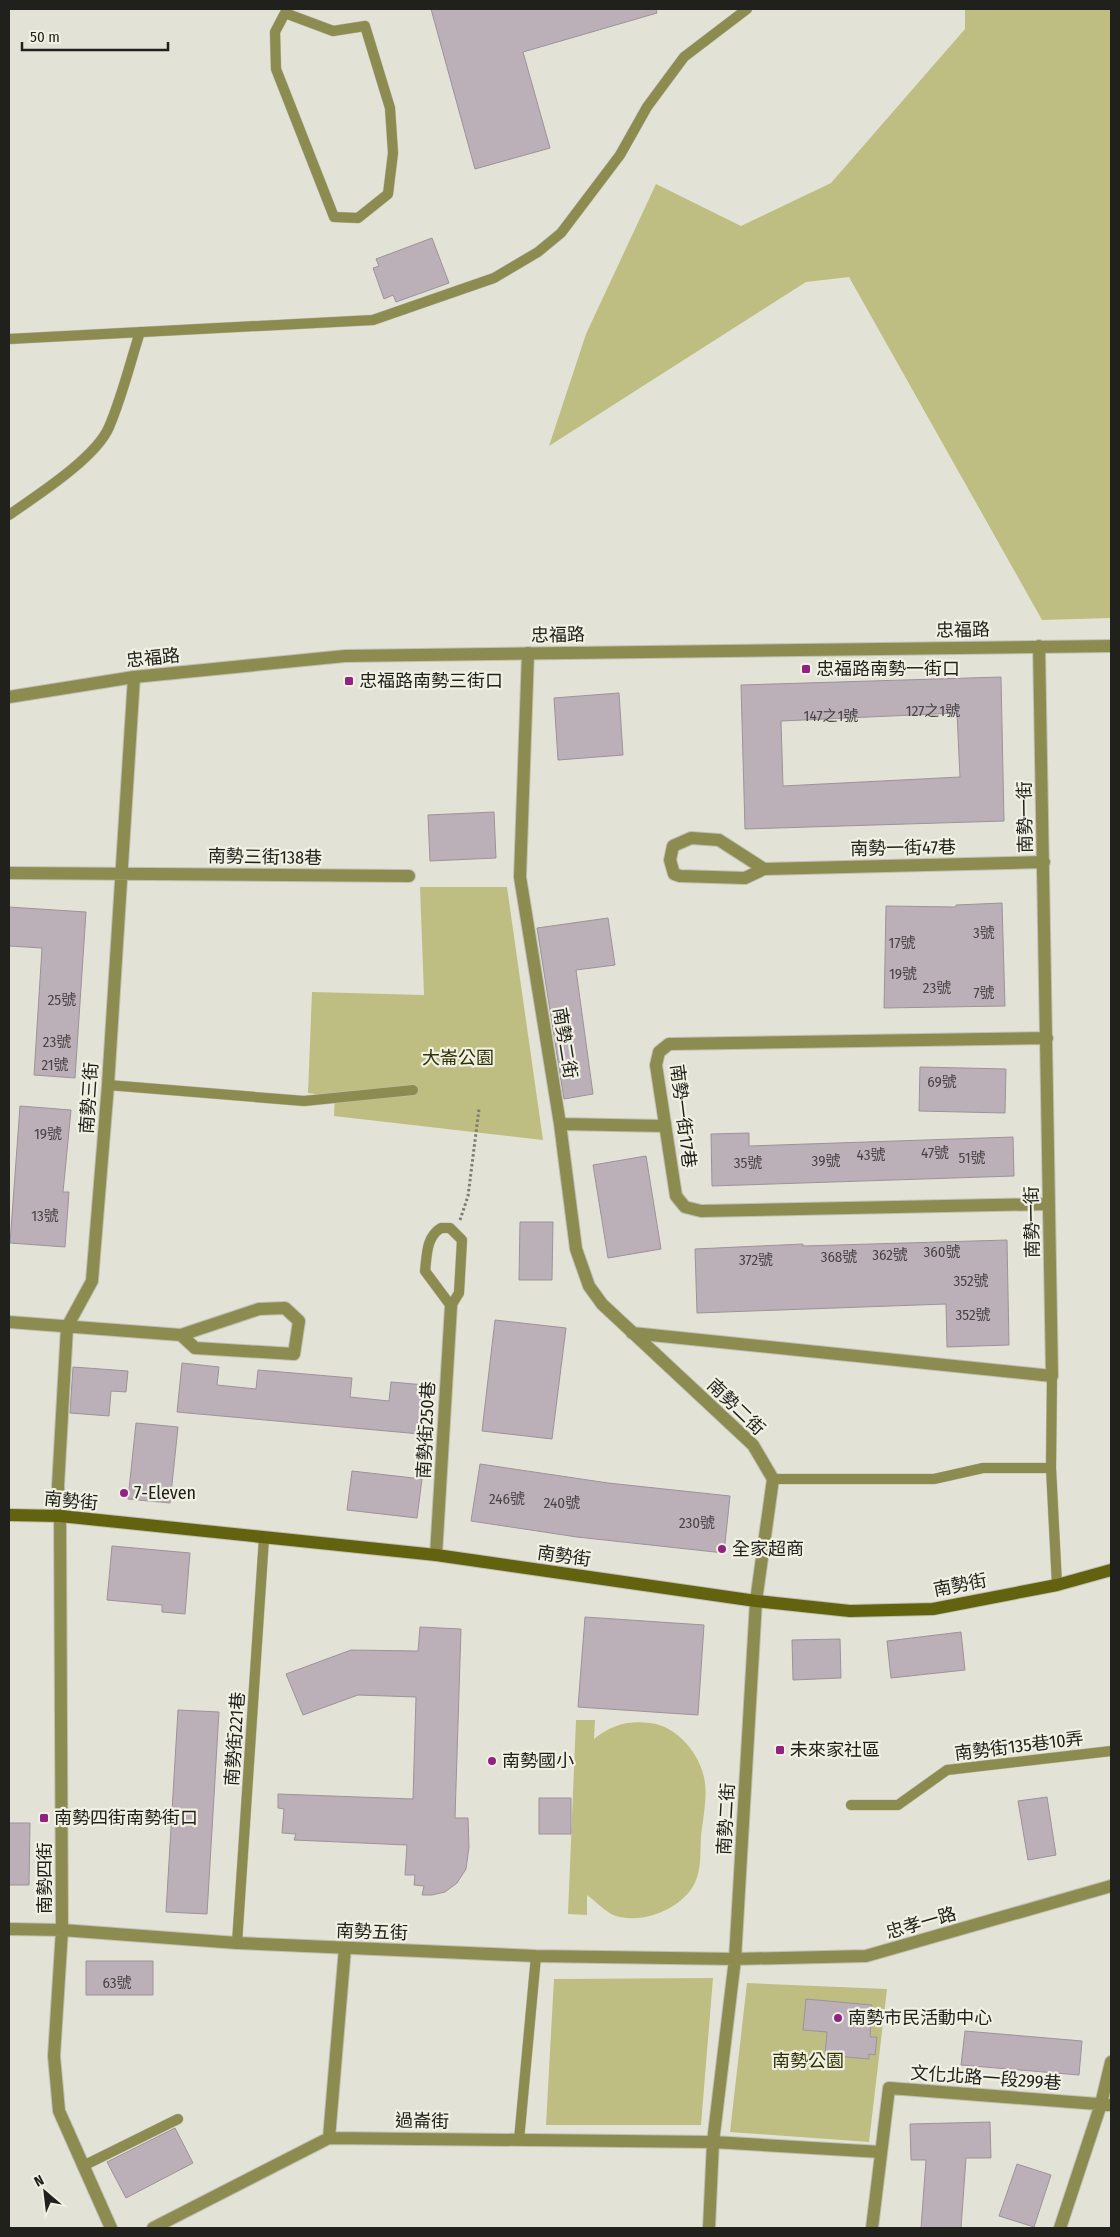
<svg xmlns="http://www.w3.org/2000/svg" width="1120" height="2237" font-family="'Fira Sans Condensed','Noto Sans TC',sans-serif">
<rect width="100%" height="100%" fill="#e2e3d6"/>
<path fill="#bebe82" d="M965,9H1111V618L1042,620L849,277L806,282L549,446L586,334L656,184L741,226L831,183L965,29Z
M420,887H507L543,1140L334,1116L335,1097L308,1093L312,992L424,995Z
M576,1720H595L594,1739C611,1725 628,1720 650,1723C678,1726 702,1756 705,1783C707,1800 703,1819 701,1836C700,1853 702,1873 692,1888C677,1911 638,1926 611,1914C603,1909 595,1901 587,1895V1915L568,1914Z
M713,1978L701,2125H546L554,1979Z
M747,1983L887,1989L869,2142L730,2132Z"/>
<path fill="#bbafb8" stroke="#9d929a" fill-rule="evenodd" d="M431,9H656L657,13L523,52L550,148L475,169Z
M432,238L449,283L396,302L393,295L384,299L373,268L379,266L376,259Z
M1001,677L1004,821L745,829L741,685ZM957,713L960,777L783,786L781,721Z
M619,693L623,755L558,760L554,698Z
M494,812L496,858L430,861L428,815Z
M1002,903L1005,1006L884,1008L886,906L956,907V905Z
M9,907L86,912L75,1078L34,1075L42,948L9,946Z
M608,918L615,965L576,970L593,1094L564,1099L537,928Z
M920,1067L1006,1069L1005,1113L919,1111Z
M20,1106L71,1110L63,1192H69L65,1247L10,1243Z
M749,1133V1146L1013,1137L1014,1176L712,1186L711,1134Z
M646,1156L661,1249L608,1258L593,1165Z
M520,1222H553L552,1280H519Z
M1007,1240L1009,1345L947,1347L946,1304L697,1313L695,1249L803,1244V1246Z
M495,1320L566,1328L552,1439L482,1431Z
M182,1363L219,1367L217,1385L256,1389L258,1370L352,1378L350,1397L389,1401L391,1382L425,1385L420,1434L177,1412Z
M73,1367L128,1371L126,1392L111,1391L109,1416L70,1413Z
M136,1423L178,1427L170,1503L128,1499Z
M480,1464L608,1483L730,1496L724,1553L577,1537L471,1521Z
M352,1471L422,1479L417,1518L347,1510Z
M112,1546L190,1553L185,1614L162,1612V1605L107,1600Z
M585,1617L704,1625L698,1715L578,1707Z
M420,1627L461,1629L455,1818H468L469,1847L466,1869L457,1883L445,1892L432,1895H422L424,1886L414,1885L415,1875H405L407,1845L294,1840L296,1834L282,1833L284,1809L278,1808V1794L413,1799L416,1697L358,1695L303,1715L286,1674L351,1650L418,1651Z
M961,1632L965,1670L891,1678L887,1641Z
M840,1639L841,1678L793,1680L792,1640Z
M178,1710L219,1712L207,1914L166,1912Z
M1047,1797L1056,1855L1028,1860L1018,1801Z
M539,1798H571V1834H539Z
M9,1823H30L29,1885H9Z
M86,1961H153V1995H86Z
M806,1999L872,2005L870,2037H877L875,2055L869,2054V2059L825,2055L827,2032L803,2030Z
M965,2031L1082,2041L1079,2075L961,2065Z
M990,2122L991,2158H966L961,2228H921L926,2160H911L910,2124Z
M175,2128L193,2163L126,2198L107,2162Z
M1017,2164L1051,2175L1034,2227L999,2216Z"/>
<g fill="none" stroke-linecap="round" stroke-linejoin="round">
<g stroke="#bfc0b5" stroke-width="11">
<path id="service" d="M285,13L333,31L365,26L390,108L393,153L388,194L358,218L334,217L276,69L275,32Z
M9,339L373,320L494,278L538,252L561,233L620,155L647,107L684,57L747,9
M9,515C36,496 96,458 109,427C122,397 130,363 140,332
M108,1085L304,1101L413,1090
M441,1228H450L462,1240L459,1293L451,1306L425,1271C427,1255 426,1237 441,1228Z
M1052,1376L1051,1468L1057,1585
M773,1479H934L983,1468H1051
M851,1805H898L947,1770L1111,1751
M237,1943L264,1538
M519,2140L536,1956
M83,2166L178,2119"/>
</g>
<g stroke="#bfc0b5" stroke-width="14">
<path id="minor" d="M528,653L520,877L560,1124L576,1249L589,1286L602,1304L753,1445L773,1479L756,1601L735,1959L713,2142L709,2228
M764,869L719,840L691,838L673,846L670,860L674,874L680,876L745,878L764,869L1044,862
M9,873L409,876
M1047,1038L669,1044L659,1052L656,1065L676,1196L685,1207L701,1211L1049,1204
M560,1124L664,1126
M9,1322L181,1335L195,1348L294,1354L299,1321L285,1308L259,1309L181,1335
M632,1333L1052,1376L1039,646
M436,1555L451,1306
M9,1929L62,1930L237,1943L536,1956L735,1959L866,1956L1111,1886
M329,2138L345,1948
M111,2228L59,2111L54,2056L62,1930L60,1516L58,1486L67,1327L92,1281L108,1085L134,677
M153,2228L329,2138L713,2142L881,2152
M872,2228L889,2088L1111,2105
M1060,2228L1101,2104L1111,2062"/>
</g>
<g stroke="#bfc0b5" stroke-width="14">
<path id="tertiary" d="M9,697L134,677L345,656L1111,646"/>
</g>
<g stroke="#bfc0b5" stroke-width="14">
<path id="secondary" d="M9,1515L60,1516L436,1555L756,1601L850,1611L933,1609L1057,1585L1111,1570"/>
</g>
<path stroke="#7b7c73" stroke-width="3" stroke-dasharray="2.5 2.5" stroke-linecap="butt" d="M460,1220L468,1196L479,1109"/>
<use href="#service" stroke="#8d8c50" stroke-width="10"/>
<use href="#minor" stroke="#8d8c50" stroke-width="12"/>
<use href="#tertiary" stroke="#8d8c50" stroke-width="12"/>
<use href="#secondary" stroke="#63620e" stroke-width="12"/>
</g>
<g fill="#912283" stroke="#f0f0e3" stroke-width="2">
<rect x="801" y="664" width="10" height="10" rx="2.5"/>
<rect x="344" y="676" width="10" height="10" rx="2.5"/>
<circle cx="124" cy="1493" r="5"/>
<circle cx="722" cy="1549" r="5"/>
<rect x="775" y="1745" width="10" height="10" rx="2.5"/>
<circle cx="492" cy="1761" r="5"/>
<rect x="39" y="1813" width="10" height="10" rx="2.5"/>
<circle cx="838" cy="2018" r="5"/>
</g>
<g text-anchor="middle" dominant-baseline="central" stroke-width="4.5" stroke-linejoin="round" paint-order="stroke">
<g font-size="15" fill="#474443">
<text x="933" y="711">127之1號</text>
<text x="831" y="716">147之1號</text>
<text x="984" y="933">3號</text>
<text x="902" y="943">17號</text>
<text x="903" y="974">19號</text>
<text x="937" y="988">23號</text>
<text x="984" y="993">7號</text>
<text x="62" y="1000">25號</text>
<text x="57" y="1042">23號</text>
<text x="55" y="1065">21號</text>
<text x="942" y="1082">69號</text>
<text x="48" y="1134">19號</text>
<text x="935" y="1153">47號</text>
<text x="871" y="1155">43號</text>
<text x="972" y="1158">51號</text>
<text x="826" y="1161">39號</text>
<text x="748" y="1163">35號</text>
<text x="45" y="1216">13號</text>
<text x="942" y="1252">360號</text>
<text x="890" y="1255">362號</text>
<text x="839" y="1257">368號</text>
<text x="756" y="1260">372號</text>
<text x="971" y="1281">352號</text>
<text x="973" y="1315">352號</text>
<text x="507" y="1499">246號</text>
<text x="562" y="1503">240號</text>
<text x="697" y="1523">230號</text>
<text x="117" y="1983">63號</text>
</g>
<g font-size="18" fill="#20211c" stroke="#f0f0e3">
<text transform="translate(963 630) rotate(-1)">忠福路</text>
<text transform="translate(558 635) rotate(-1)">忠福路</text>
<text transform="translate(153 658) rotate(-6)">忠福路</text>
<text transform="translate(1025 817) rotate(-91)">南勢一街</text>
<text transform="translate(903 848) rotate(-1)">南勢一街47巷</text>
<text transform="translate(265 857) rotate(1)">南勢三街138巷</text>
<text transform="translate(565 1043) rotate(81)">南勢二街</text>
<text transform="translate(89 1098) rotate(-86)">南勢三街</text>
<text transform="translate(683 1116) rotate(83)">南勢一街17巷</text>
<text transform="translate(1032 1222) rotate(-91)">南勢一街</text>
<text transform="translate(736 1407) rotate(44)">南勢二街</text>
<text transform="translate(426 1430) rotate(-87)">南勢街250巷</text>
<text transform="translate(71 1501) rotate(5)">南勢街</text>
<text transform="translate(564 1556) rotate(8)">南勢街</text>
<text transform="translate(960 1585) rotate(-11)">南勢街</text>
<text transform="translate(235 1739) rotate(-86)">南勢街221巷</text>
<text transform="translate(1019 1746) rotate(-7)">南勢街135巷10弄</text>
<text transform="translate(726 1819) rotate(-87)">南勢二街</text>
<text transform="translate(45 1878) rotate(-90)">南勢四街</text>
<text transform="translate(921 1923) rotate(-16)">忠孝一路</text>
<text transform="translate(372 1932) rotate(2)">南勢五街</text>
<text transform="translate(986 2078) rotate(4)">文化北路一段299巷</text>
<text transform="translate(422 2121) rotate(1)">過崙街</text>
</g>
<g font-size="18" fill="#20211c" stroke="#f0f0e3" text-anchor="start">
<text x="816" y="669">忠福路南勢一街口</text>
<text x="359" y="681">忠福路南勢三街口</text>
<text x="134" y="1493">7-Eleven</text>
<text x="732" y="1549">全家超商</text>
<text x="790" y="1750">未來家社區</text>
<text x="502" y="1761">南勢國小</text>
<text x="54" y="1818">南勢四街南勢街口</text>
<text x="848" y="2018">南勢市民活動中心</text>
</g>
<g font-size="18" fill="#303004" stroke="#f0f0e3">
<text x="458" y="1058">大崙公園</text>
<text x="808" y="2061">南勢公園</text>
</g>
</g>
<rect width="1120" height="2237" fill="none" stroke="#20211c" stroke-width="20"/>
<g transform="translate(45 2192) rotate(332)" stroke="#f0f0e3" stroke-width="4" paint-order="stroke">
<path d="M0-4L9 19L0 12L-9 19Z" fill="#20211c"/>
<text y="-8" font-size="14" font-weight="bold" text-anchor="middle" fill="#20211c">N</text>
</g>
<path d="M22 42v8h146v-8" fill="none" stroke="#20211c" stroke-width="2.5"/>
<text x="30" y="42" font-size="15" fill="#20211c" stroke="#f0f0e3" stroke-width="4" paint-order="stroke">50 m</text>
</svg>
